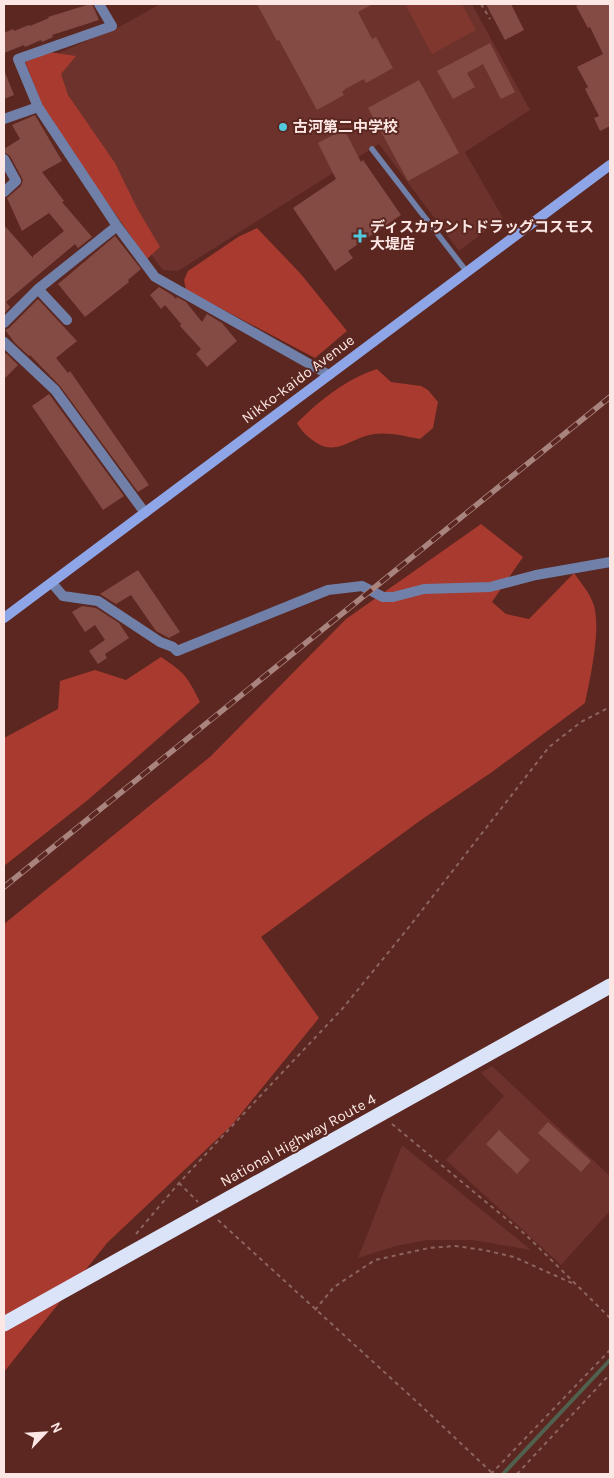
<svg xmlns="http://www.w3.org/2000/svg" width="614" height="1478" font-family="Karla,'Noto Sans JP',sans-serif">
<rect width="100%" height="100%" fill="#5b2720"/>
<path fill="#6c322b" d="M160,4H472L530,110L465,152L503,218L459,251L379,144L178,271L163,270L124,220L31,65L121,26Z
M492,1066L610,1176V1211L561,1265L446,1160L504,1096L481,1073Z
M402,1145L531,1250L472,1240H427L396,1246L358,1258Z"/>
<path fill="#7f372e" d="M405,4H462L476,30L432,54Z"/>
<path fill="#a83a30" d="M49,52L76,56L61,74L68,95L115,163L137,208L160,247L147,259L95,185L43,107L25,62Z
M257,228L300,273L347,331L315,358L186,290L184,280L188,271L238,237Z
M377,369L391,382L421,386L428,390L438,402L433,428L420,439C404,436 390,432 374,434C352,437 337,457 315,442C307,436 302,432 297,423C320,400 346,379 377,369Z
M481,524L523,557L492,602L506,614L529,619L574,573C581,583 589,592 593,603C602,626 590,679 585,703L492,772L421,820L261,937L319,1018L231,1126L107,1243L4,1372V924L211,756L346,619Z
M161,657C185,673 187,676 200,702L89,799L4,866V738L58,709L60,681L95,670L126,680Z"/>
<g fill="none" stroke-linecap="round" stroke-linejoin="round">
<path stroke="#50614f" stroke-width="4" d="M503,1474L610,1360"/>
</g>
<path fill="#844b44" d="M90,4H92L99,20L52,35L53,37L42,42L41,40L25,47L24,45L4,53V33L13,29L14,31L29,25L30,26L49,18L48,17Z
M257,4H373L358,12L372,39L376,37L393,68L366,83L364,79L345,89L342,92L344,95L317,110L279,40L277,41Z
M486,4H511L524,30L505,40Z
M581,4H610V126L600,131L594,118L599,116L585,89L588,87L577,67L603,54L590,27L588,28L576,6Z
M490,43L515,92L501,99L483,64L467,73L475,87L453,99L437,71Z
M4,70L14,95L4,99Z
M419,80L459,153L408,181L368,108Z
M35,115L62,161L42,172L64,201L62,202L92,237L78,248L75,244L25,286L6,302L10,307L4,314V225L33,258V256L64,231L49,213L22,231L7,198L21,186L23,180L10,156L4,152V149L20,139L12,125Z
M344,129L361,162L363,160L401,215L348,251L353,258L335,271L293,208L336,179L318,143Z
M115,236L141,269L128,280L129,282L85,317L58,284Z
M159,287L172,295L176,299L177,297L186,302L202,322L207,314L222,323L237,341L207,367L196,354L201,349L180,326L181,324L165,305L161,309L150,295Z
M38,299L77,341L56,358L68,373L70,371L149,485L138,492L60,386L30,355L29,356L15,343L5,330L9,328Z
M6,353L18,365L4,379V355Z
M49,394L124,496L103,510L32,406Z
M138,570L180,632L169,638L156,631L131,595L116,604L100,594Z
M82,606L96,608L119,623L129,638L105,654L107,658L98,664L89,651L105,640L95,625L85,632L72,612Z
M548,1122L591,1161L581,1172L538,1133Z
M499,1130L530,1160L517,1174L486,1144Z"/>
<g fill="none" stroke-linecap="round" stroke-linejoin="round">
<path stroke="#8e645f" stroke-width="2" stroke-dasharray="4 4" stroke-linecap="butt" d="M481,4L490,19
M392,1124L527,1236L610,1318
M179,1183L198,1202
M218,1220L417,1402L492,1473
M136,1234L179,1183L232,1126L343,1008L409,927L549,747L581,722L610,707
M315,1310L334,1287L375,1260L429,1248L455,1246L484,1250L514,1257L574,1284
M491,1474L610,1350
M517,1474L610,1374"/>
<path stroke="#7080a9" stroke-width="5.5" d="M372,149L467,272"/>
<path stroke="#7080a9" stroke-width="10" d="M99,4L112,26L18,59L38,107L117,226L155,277L329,375
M4,119L38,107
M4,159L16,181L4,192
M38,289L117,226
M4,323L38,289L67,320
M4,342L55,390L145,513
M52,583L63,596L98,601L160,642L173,647L177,651L328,590L362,586L383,597H393L424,589L490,587L536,575L610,562"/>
<path stroke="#8ea6e8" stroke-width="10" d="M4,618L610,165"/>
<path stroke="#dbe3f8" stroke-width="15" d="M4,1324L610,986"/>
<g stroke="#a9847f" stroke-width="5.5">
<path id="rail" d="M4,887L610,397"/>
</g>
<use href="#rail" stroke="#5b2720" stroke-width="4" stroke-dasharray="11" stroke-linecap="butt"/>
</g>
<g fill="#53cadc" stroke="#5b2720" stroke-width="2">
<circle cx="283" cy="127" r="5"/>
<path d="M357.5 228.5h5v5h5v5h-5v5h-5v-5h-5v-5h5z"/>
</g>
<g text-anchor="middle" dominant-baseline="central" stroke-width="4" stroke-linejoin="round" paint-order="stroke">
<g font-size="15" font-weight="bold" fill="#fce7e4" stroke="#5b2720" text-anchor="start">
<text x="293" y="127">古河第二中学校</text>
<text x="370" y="227">ディスカウントドラッグコスモス<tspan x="370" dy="17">大堤店</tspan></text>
</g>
<g font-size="15" fill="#fce7e4" stroke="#5b2720">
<text transform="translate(298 379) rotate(-37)">Nikko-kaido Avenue</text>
<text transform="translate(298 1140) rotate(-29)">National Highway Route 4</text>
</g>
</g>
<rect width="614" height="1478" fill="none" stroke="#fce7e4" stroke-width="10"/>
<g transform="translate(45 1433) rotate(65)" stroke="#5b2720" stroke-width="4" paint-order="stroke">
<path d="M0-4L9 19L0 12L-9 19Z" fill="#fce7e4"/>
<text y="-8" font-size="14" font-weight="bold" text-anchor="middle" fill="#fce7e4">N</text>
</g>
</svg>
